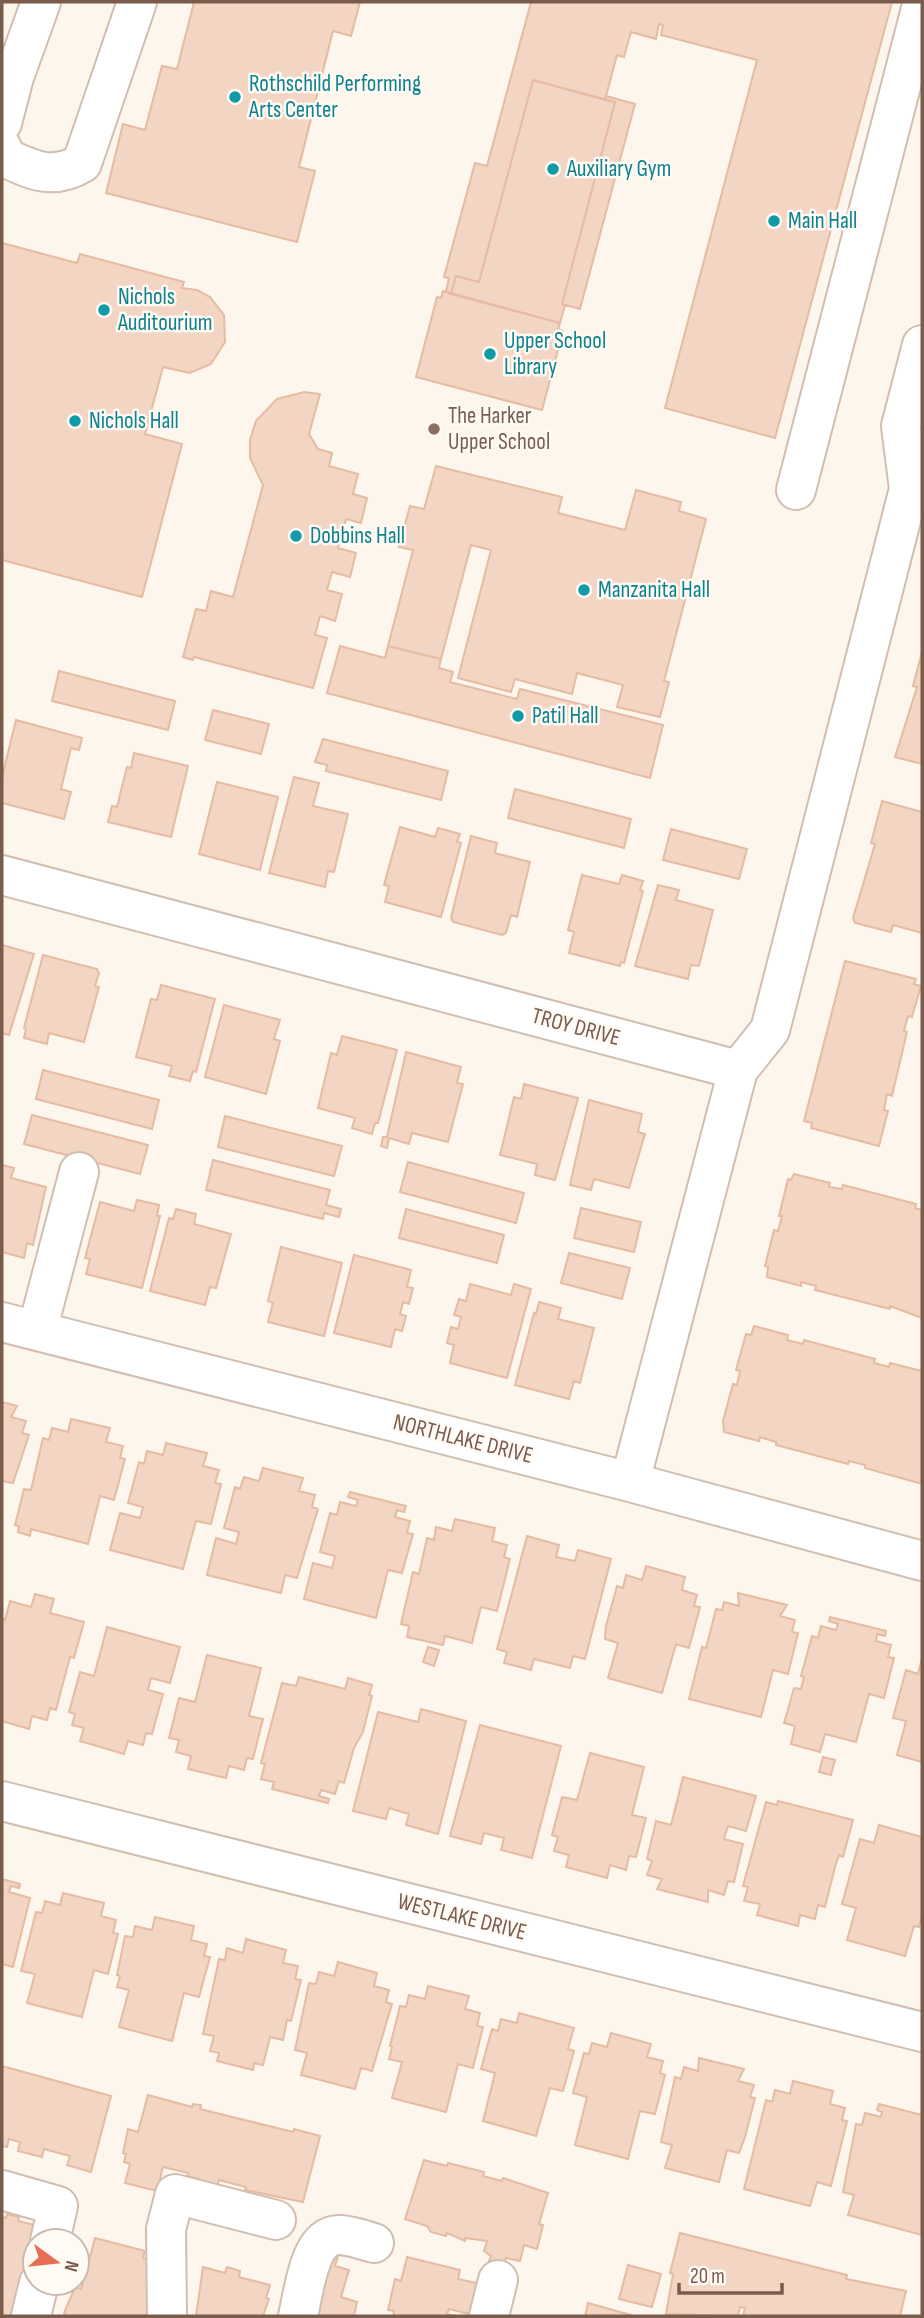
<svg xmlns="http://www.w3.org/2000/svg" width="924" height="2318" font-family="'Sofia Sans Condensed',sans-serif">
<rect width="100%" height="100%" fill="#fdf6ec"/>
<path fill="#f3d5c3" stroke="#e6bba3" stroke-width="2" d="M194,2H360L351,36L333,31L299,167L315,171L297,242L106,193L123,124L145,130L162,66L177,69Z
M531,2H892L775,438L665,408L757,60L661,35L663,25L659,24L656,39L631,32L624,57L617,55L605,100L533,80L479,282L456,276L451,294L446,292L449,278L444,277L475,163L487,166Z
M533,80L615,102L562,304L565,305L560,323L451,294L456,276L479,282Z
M606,96L635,104L580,309L562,304L615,102L605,100Z
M2,243L77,263L80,254L184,282L182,288L197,290L210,297L224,315L225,342L211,364L190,373L163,367L145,434L182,444L142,597L2,560Z
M443,291L560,323L558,329L563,331L542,410L416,377L437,297L441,298Z
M304,392L320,394L309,434L318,449L332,453L329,466L358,474L353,494L367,498L361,523L346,519L338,548L356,553L350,577L332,572L327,590L342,594L335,621L320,616L315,635L327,638L313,688L194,657L193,660L183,657L196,609L206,611L211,591L233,597L263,485L250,458V440L256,421L277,399Z
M436,466L562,497L558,513L625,530L636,490L681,502L679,511L706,519L664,681L669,682L660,717L617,707L623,685L577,673L572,694L515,679L511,692L458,678L491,550L471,545L441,659L388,646L413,550L399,547L410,506L424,509Z
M340,646L385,658L388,646L441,659L439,668L453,672L450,682L517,699L520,689L663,725L650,778L327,693Z
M922,652V764L895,757L917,687L913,686Z
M59,671L175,701L168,730L52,701Z
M213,710L269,724L261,754L205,740Z
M16,720L82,738L79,750L71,748L61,789L71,792L64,819L2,803V777Z
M323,739L448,771L441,800L326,771L327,765L315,762Z
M134,753L188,766L171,837L108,822L112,806L117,807L127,767L131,768Z
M294,777L319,783L313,806L348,814L334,872L328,871L325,887L269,873Z
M217,782L278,797L260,870L199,854Z
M515,789L631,819L624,848L508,818Z
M882,801L922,812V933L893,925L891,932L855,923L853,918L875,844L871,843Z
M400,827L435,837L438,828L460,834L457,842L461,843L441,917L385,902L389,886L384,885Z
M671,829L747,849L739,879L663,860Z
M471,836L497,843L495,853L530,862L517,917L511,915L506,933L502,935L453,922L451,918Z
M582,875L619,884L622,875L643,881L640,890L643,891L624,963L621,962L620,966L569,953L574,932L568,930Z
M658,885L679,890L676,900L713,910L699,966L691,965L688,979L635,966Z
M2,945L34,954L9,1035L2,1033Z
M43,955L97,969L99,973L95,986L99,987L84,1042L49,1033L47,1044L24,1038L26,1029L24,1028Z
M845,961L916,979L914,984L921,986L912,1017L908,1016L904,1031L907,1032L892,1096L887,1094L884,1110L888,1111L879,1146L811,1128L812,1123L804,1121Z
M161,985L215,999L196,1072L193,1071L190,1081L169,1076L172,1066L136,1057L151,999L157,1000Z
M224,1005L280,1020L274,1039L280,1041L266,1094L205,1077Z
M342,1036L397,1050L378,1123H375L372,1134L352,1128L355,1118L318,1108L331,1053L337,1055Z
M406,1052L461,1067L457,1083L463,1084L448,1142L412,1133L409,1144L389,1138L387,1148L381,1146L383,1137H387Z
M43,1070L159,1100L152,1129L36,1099Z
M524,1084L578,1098L555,1180L535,1175L537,1164L500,1155L514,1097L521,1099Z
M589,1100L642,1114L638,1132L645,1134L629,1188L594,1179L591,1190L570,1185Z
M32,1115L148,1145L140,1174L24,1144Z
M225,1116L342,1146L334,1176L218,1147Z
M213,1160L330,1190L326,1205L341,1209L339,1217L324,1213L323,1219L206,1190Z
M408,1162L524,1193L516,1223L400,1192Z
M2,1165L14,1168L11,1178L46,1187L33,1245L27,1243L24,1258L2,1252Z
M794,1174L830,1183L829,1187L842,1189L843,1185L916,1204L915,1208L922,1210V1318L890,1306V1309L815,1290L816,1286L801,1282V1286L767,1277L768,1267L765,1266L774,1230L778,1231L782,1216H779L788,1179L791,1180Z
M137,1200L159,1205L157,1216H160L142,1288L86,1274L90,1259L85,1258L100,1202L134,1211Z
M581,1208L641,1222L634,1252L574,1238Z
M176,1209L196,1214L194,1224L231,1234L216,1288L210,1287L205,1305L150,1291L169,1218L173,1219Z
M406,1209L504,1235L497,1263L399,1238Z
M281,1247L342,1263L324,1336L268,1322L273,1303L268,1301Z
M569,1253L630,1268L622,1299L561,1283Z
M354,1255L411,1270L407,1287L413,1288L409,1304L403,1302L400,1314L406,1316L402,1331L395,1329L391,1347L334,1333Z
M470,1284L511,1295L514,1284L531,1289L507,1378L450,1363L454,1345L447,1343L451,1327L458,1329L461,1317L454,1315L459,1299L466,1301Z
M539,1302L561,1308L558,1319L594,1328L580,1383L574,1381L569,1399L515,1385L534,1313L536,1314Z
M754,1326L788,1335L787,1340L803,1344L804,1340L875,1359L874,1363L889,1367L890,1363L922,1371V1484L865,1468V1465L849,1461L848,1464L776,1445V1442L760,1437L759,1441L724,1432L723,1421L733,1384L737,1385L740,1371L736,1370L746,1334L751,1335Z
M2,1402L17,1406L11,1417L26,1421L22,1433L29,1435L13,1483L2,1481Z
M71,1419L110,1428L106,1442L123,1446L120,1458L125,1459L114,1500L100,1496L88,1544L31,1529L30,1536L18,1532L19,1526L15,1525L24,1489L31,1490L43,1438L49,1440L52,1428L68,1432Z
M166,1443L207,1453L203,1466L219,1470L215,1483L221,1484L211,1524L196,1521L183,1569L110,1550L120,1513L140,1518L143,1507L128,1503L139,1462L144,1464L147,1451L163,1455Z
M263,1468L303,1478L299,1491L315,1495L312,1507L318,1509L297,1578L285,1575L281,1593L207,1575L216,1538L236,1544L239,1532L224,1528L235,1487L240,1489L244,1477L259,1481Z
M350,1492L406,1506L404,1512L397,1510L395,1517L410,1521L407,1533L413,1534L402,1573L388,1570L376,1618L304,1599L313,1563L332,1568L335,1556L320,1552L330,1513L337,1515L340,1502L356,1506L358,1500L348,1497Z
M455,1519L495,1528L492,1541L507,1545L504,1557L510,1559L497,1611L481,1607L472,1643L445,1636L443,1645L407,1637L409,1626L401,1624L413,1572L419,1574L427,1538L434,1540L436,1527L452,1531Z
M527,1536L559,1545L556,1557L575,1561L578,1550L611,1559L585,1659L573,1656L570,1668L534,1659L531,1670L504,1663L507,1652L497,1649Z
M646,1566L685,1577L682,1590L697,1595L694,1606L700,1607L689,1648L676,1644L662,1693L608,1678L618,1643L605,1639L606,1626L617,1586L623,1588L626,1575L642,1580Z
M738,1593L787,1605L780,1616L795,1620L792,1632L798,1633L788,1674L773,1670L761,1717L689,1699L702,1647L706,1648L716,1609L722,1610L724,1602L739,1606Z
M35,1594L54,1599L50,1613L84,1622L74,1658L70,1657L56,1710L50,1708L47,1720L32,1716L29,1729L2,1721V1619L5,1620L10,1601L31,1607Z
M830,1617L886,1631L885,1636L877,1634L876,1641L891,1645L888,1657L894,1658L884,1698L869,1694L856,1742L825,1734L820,1752L791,1744L795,1726L784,1723L794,1688L801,1689L804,1677L801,1676L812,1636L818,1638L821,1626L836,1630L838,1624L829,1621Z
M107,1627L180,1647L170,1683L151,1678L148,1690L163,1694L152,1734L146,1733L143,1745L128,1741L124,1754L80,1741L84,1728L72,1725L75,1714L69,1712L80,1672L94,1676Z
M428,1647L439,1650L434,1666L423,1662Z
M207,1655L261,1668L249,1716L263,1719L253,1759L247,1758L244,1770L229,1766L226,1778L188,1769L191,1756L176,1752L179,1740L169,1738L179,1698L195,1702Z
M922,1658V1762L897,1755L906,1721L893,1718L906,1670L918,1674Z
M299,1677L345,1689L348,1678L372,1685L369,1695L372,1696L363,1732L354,1748L344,1783L339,1781L335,1794L321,1790L319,1796L329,1799L328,1803L272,1789L274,1782L261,1779L265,1764L261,1763L282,1683L296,1686Z
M421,1709L466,1721L438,1834L406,1825L409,1814L389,1808L386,1819L353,1811L378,1712L418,1722Z
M480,1725L561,1746L532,1858L501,1850L504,1838L484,1833L481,1844L450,1836Z
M590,1753L644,1767L632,1815L646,1818L636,1857L629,1856L626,1870L610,1865L607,1878L566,1867L569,1855L554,1851L558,1837L552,1835L562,1797L577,1800Z
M823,1757L835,1760L831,1775L819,1772Z
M683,1777L756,1796L746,1831L728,1826L724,1839L743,1844L734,1882L728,1881L724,1895L708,1890V1902L657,1889L662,1879L647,1875L652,1861L647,1859L656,1821L671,1825Z
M778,1801L853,1820L843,1857L839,1855L835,1867L825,1907L818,1905L815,1919L800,1915L798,1926L757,1915L760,1904L744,1901L748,1887L743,1886L766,1802L777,1805Z
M879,1825L922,1837V1915L919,1927L914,1926L905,1956L847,1940L856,1908L842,1904L860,1839L874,1843Z
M2,1879L20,1884L19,1888L11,1886L9,1892L30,1898L13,1967L2,1964Z
M63,1893L104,1903L101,1916L116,1920L113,1933L118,1934L108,1974L94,1970L82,2017L27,2003L35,1974L21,1971L36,1912L42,1913L45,1901L60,1905Z
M155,1917L194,1926L191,1940L207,1944L204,1956L210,1957L199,1997L184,1993L172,2041L119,2027L129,1990L117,1987L120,1976L117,1975L125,1936L133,1937L135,1926L152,1930Z
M246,1939L286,1950L283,1963L298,1966L295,1979L301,1980L291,2021L287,2020L283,2040L270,2037L263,2065L254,2063L253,2070L217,2061L219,2053L210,2051L214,2036L203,2034L219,1959L225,1960L227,1948L243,1953Z
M338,1962L377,1973L374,1986L389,1990L386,2002L392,2004L372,2071L361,2068L355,2089L301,2075L307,2053L295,2050L309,1983L316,1984L319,1972L334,1976Z
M428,1986L469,1996L465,2009L480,2013L477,2026L483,2027L473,2068L458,2064L446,2112L392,2098L402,2062L389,2059L392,2047L390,2046L400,2006L406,2007L409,1995L425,1999Z
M519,2013L574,2028L568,2049L574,2051L563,2091L550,2088L536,2136L483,2121L495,2073L481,2069L492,2029L498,2031L501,2019L517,2023Z
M611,2033L651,2044L647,2057L663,2061L660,2073L665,2075L655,2114L640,2111L628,2159L575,2145L587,2097L573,2093L584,2053L589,2054L592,2043L607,2047Z
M699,2058L744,2069L738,2081L754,2085L750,2097L755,2098L745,2137L739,2153L727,2150L719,2182L665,2168L672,2145L661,2142L675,2077L681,2079L684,2067L698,2071Z
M2,2066L111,2096L91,2172L67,2165L70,2156L44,2149L42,2157L18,2151L20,2142L9,2139L7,2147L2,2146Z
M793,2081L833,2091L830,2104L845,2108L842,2120L847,2121L831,2186L817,2182L810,2206L744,2189L766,2100L772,2102L775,2090L790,2094Z
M148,2095L192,2107L193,2104L201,2105L200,2109L293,2132L294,2129L320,2136L303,2202L245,2190L246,2187L219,2180L217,2188L198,2182L199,2179L187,2176L188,2173L163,2167L157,2191L125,2183L130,2164L124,2162L126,2154L123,2153L128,2129L138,2132Z
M879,2104L922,2115V2235L848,2215L854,2195L843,2192L856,2124L862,2125L865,2113L881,2117L882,2112L877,2110Z
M424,2160L447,2166L448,2163L484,2172L483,2176L502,2181L503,2178L548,2193L539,2224L543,2225L537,2249L524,2245L520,2261L506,2258L504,2265L489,2261L491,2256L484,2251L487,2241L465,2238V2241L447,2233L446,2236L431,2232L427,2226L405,2219Z
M7,2214L19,2217L18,2221L39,2226L31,2262L25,2261L15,2316H2V2217L6,2218Z
M680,2233L847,2275L846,2279L906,2291L900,2316H743L745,2308L740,2307L738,2316L666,2314L673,2274L670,2273Z
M95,2238L145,2251L143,2258L153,2260L147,2292L155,2294L146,2316H67L64,2313L75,2287L81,2289L85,2275L78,2273L82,2255L90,2257Z
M319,2251L338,2256L335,2266L349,2270L341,2297L357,2302L354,2316H302Z
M407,2257L460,2270L458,2279L477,2283L469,2314L449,2309L447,2314L457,2316H393L394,2311L388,2310L395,2279L401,2281Z
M628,2265L661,2274L652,2307L619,2299Z
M203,2267L225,2273L227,2267L240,2271L239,2277L270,2285L266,2298L269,2299L263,2316H196Z
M588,2303L631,2315L630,2316H585Z"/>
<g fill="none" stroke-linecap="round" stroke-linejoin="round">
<g stroke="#d1beb0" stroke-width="42">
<path id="minor" d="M2,123L14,77L41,2
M2,148L6,158C34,171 54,180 82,163L137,2
M796,490L922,5
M2,875L738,1070L630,1482
M738,1070L770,1030L909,489L901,426L922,345
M2,1322L630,1482L922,1561
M37,1331L79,1172
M2,1801L922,2032
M2,2190L58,2206L50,2241
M31,2316L39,2283
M167,2316L166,2229L175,2194L276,2220
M298,2316C304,2292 309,2232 341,2235C352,2236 364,2240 374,2243
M489,2316L498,2280"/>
</g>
<use href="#minor" stroke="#fff" stroke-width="38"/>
</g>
<g fill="#0f9aa8" stroke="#fffaf3" stroke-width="2.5">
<circle cx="235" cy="97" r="7"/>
<circle cx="553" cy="169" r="7"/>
<circle cx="774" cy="221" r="7"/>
<circle cx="104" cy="310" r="7"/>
<circle cx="490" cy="354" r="7"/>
<circle cx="75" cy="421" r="7"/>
<circle cx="296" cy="536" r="7"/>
<circle cx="584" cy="590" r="7"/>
<circle cx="518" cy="716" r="7"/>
</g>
<circle fill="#8d6e63" stroke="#fffaf3" stroke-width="2.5" cx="434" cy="429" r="7"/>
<g text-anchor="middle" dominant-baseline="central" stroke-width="5" stroke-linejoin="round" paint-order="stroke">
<g font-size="23" fill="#0d838f" stroke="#fffaf3" text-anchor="start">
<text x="249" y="84">Rothschild Performing<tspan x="249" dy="26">Arts Center</tspan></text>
<text x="567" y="169">Auxiliary Gym</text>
<text x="788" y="221">Main Hall</text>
<text x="118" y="297">Nichols<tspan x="118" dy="26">Auditourium</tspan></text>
<text x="504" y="341">Upper School<tspan x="504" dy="26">Library</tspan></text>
<text x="89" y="421">Nichols Hall</text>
<text x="310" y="536">Dobbins Hall</text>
<text x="598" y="590">Manzanita Hall</text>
<text x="532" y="716">Patil Hall</text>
</g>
<g font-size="23" fill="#785e54" stroke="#fffaf3" text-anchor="start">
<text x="448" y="416">The Harker<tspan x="448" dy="26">Upper School</tspan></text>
</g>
<g font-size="23" fill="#7a5c4d" stroke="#fffaf3">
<text transform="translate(576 1027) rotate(15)">TROY DRIVE</text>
<text transform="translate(463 1439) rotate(14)">NORTHLAKE DRIVE</text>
<text transform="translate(462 1917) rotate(14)">WESTLAKE DRIVE</text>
</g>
</g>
<rect width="924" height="2318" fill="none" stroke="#7a5c4d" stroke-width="7"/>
<g transform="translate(56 2262) rotate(105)"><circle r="33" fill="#fffaf3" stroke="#cabbb1" stroke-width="2"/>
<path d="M0-5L12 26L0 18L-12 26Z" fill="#e76f51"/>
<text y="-10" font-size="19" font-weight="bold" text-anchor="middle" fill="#7a5c4d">N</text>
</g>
<path d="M679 2283v10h103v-10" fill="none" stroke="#7a5c4d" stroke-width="3.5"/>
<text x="690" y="2283" font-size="21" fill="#7a5c4d" stroke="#fffaf3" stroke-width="5" paint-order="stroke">20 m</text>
</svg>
